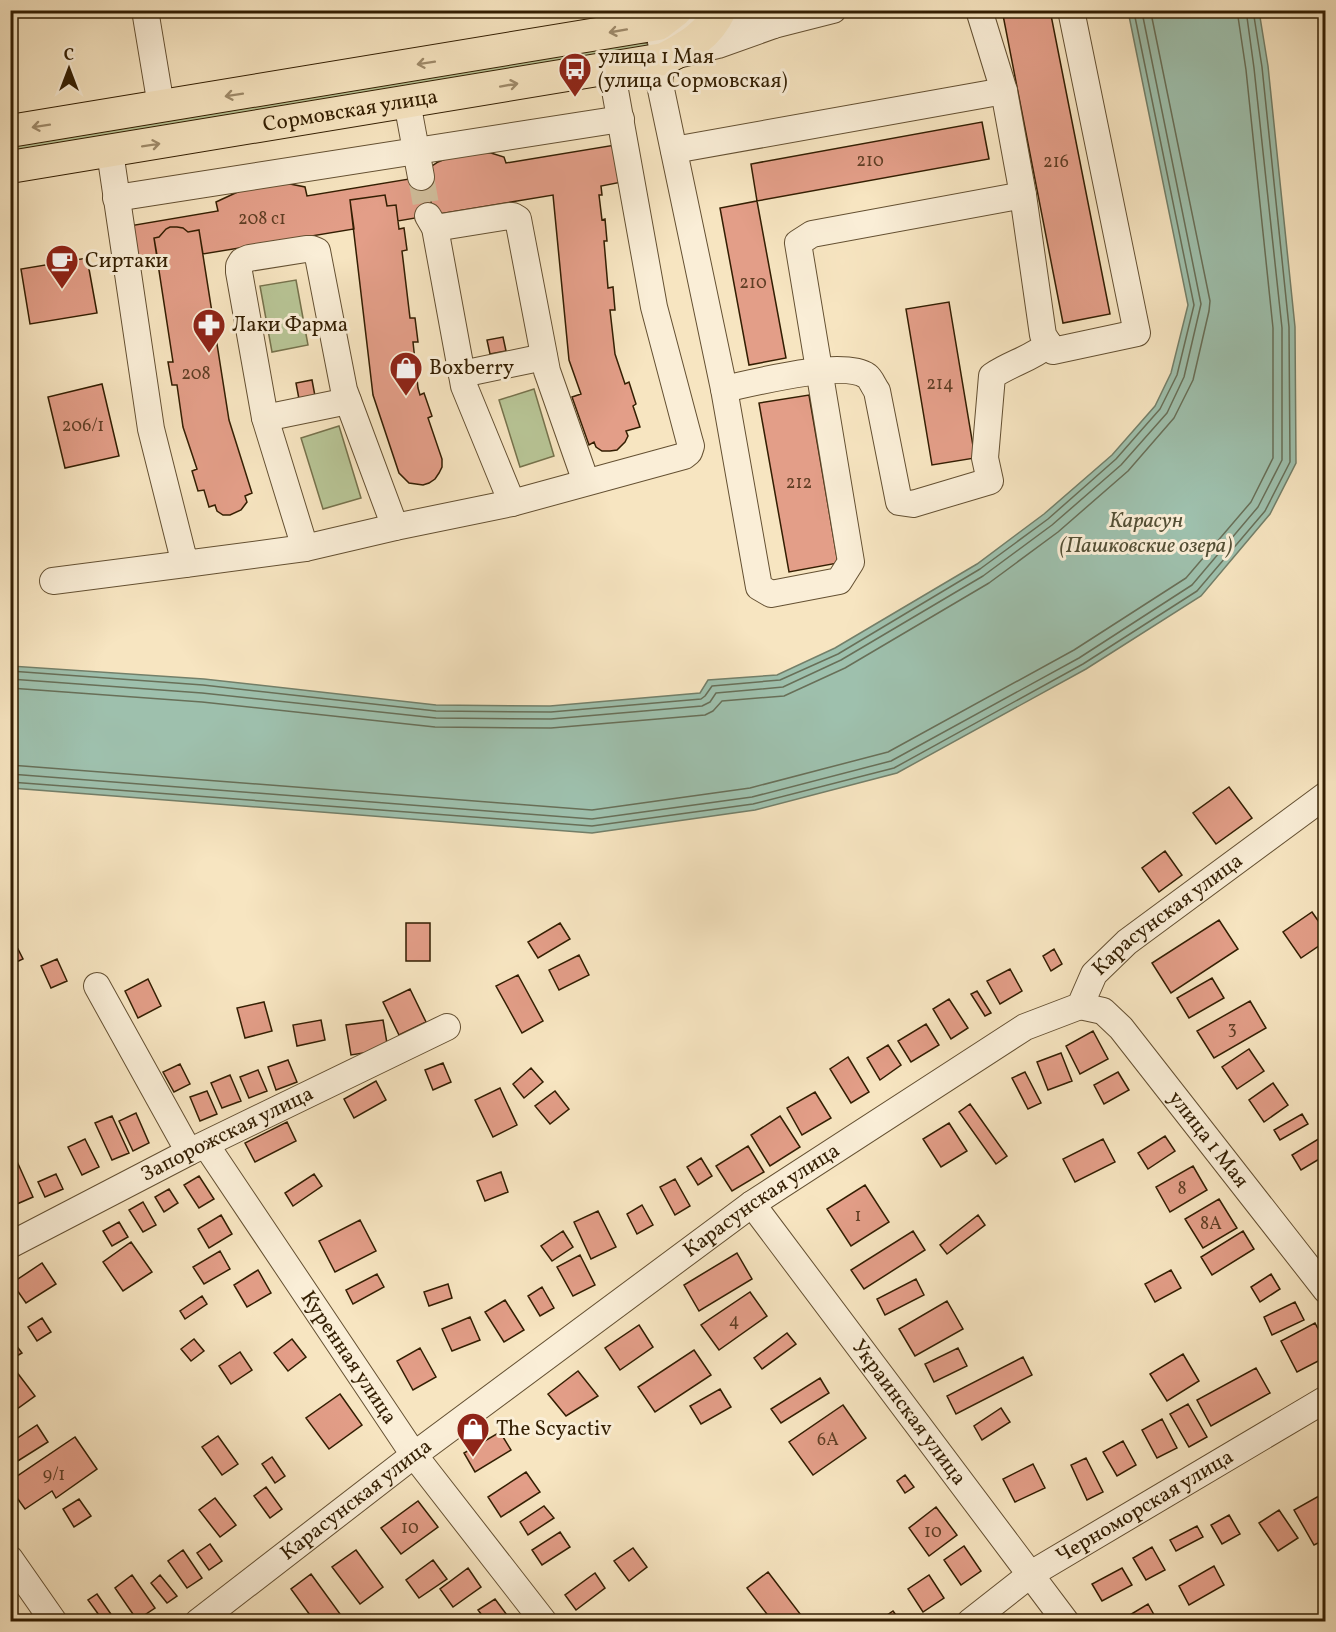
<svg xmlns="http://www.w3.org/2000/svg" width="1336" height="1632" font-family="Vollkorn,serif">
<rect width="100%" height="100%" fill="#f7e5c1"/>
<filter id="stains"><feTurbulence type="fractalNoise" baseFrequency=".00333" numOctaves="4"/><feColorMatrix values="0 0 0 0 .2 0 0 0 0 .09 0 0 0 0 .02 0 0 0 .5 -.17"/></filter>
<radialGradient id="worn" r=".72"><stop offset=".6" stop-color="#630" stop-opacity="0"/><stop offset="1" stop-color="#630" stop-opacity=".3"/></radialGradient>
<path fill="#b8c596" stroke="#76724c" stroke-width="1.5" d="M636,43H646L649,45V49L11,157V146Z
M296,280L308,345L272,352L260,286Z
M534,389L554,456L520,467L499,400Z
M339,426L361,498L323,509L301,438Z"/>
<path fill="#9ec0ad" stroke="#737f69" stroke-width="1.5" d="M1131,10L1259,11L1268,66L1295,327L1296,463L1270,514L1201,596L1086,669L897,773L755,810L592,833L11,788V666L204,679L436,705L550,706L700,693L708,680L777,675L835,648L977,564L1044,514L1112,455L1155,406L1171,373L1188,305L1129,16Z"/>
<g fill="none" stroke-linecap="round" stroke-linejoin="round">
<path stroke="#686f58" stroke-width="1.5" d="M10,671L203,685L436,711L551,712L701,699L705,696L712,686L780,680L838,654L980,569L1048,519L1116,459L1160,409L1177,375L1194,305L1135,17L1136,10
M10,679L202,693L436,718L551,719L702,706L710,702L716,693L783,687L841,660L983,576L1052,525L1121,465L1167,413L1184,377L1201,304L1143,17L1144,10
M10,688L202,702L435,727L551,728L705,715L713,711L722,701L784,696L845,668L989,583L1058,532L1128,471L1174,418L1193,380L1209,311L1210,301L1152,18L1153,10
M10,765L592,810L750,788L888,752L1074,650L1186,578L1251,502L1273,458V328L1246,70L1237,10
M10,774L592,819L752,797L891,761L1079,658L1192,585L1258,507L1282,460V328L1254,68L1246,10
M10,782L592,826L753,804L894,768L1083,664L1197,591L1265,511L1290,462L1289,327L1262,67L1253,10"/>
</g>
<path fill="#e39e88" stroke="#331e02" stroke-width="1.5" d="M1002,10H1050L1110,314L1063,323Z
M1318,10H1326V50Z
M982,122L989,159L757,201L751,164Z
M615,145L622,182L601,186L602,195H599L602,220L605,219L607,241H604L608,288L613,287L615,310H610L615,354L625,384L629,382L636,404L633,406L640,427L626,431L628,436L625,442L617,450L610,451H602L596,447L594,442L589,445L572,397L581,394L569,360L553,195L433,215L426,170L438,162L450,157L477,153H491L504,157L506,163Z
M427,176L433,215L398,221L396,205L387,206L385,195L350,200L354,229L203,254L199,230L188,232L183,228L177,227H170L166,229L159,237L154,238L158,261L136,265L129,226L218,211L216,202L244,189L275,184H290L305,187L307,196Z
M385,195L387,206L396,205L399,229L404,228L407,250L402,251L410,318H415L418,342H413L418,388L420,395L424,393L432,416L428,418L442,459V467L439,473L435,479L429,483L423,485L409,483L399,473L373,395L350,200Z
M757,201L786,358L749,365L720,208Z
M170,227H177L183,228L188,232L199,230L229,420L252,493L245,496L247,502L241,510L230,515H223L217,511L215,505L209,507L204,490L198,491L192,471L197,469L183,427L177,385H172L168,362H173L154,238L159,237L166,229Z
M87,258L97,313L30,324L21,269Z
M949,302L975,458L932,465L906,309Z
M503,337L506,351L490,354L487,340Z
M312,380L315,396L299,399L296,383Z
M102,384L119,456L65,468L48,397Z
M809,395L838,563L789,572L759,403Z
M1229,787L1252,818L1216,844L1193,813Z
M1165,851L1182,875L1159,892L1142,868Z
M1312,912L1326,932V941L1301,958L1283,932Z
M1219,920L1238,949L1171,993L1152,963Z
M406,923H430V961H406Z
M560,923L570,939L538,958L528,942Z
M18,949L23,959L10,965V952Z
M1054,949L1062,964L1051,971L1043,956Z
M579,955L589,975L559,990L549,970Z
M57,959L67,981L51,988L41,966Z
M1010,969L1022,991L1000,1004L987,981Z
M518,975L543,1021L522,1033L496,986Z
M1212,978L1224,998L1189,1018L1177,998Z
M148,979L161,1006L138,1018L125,991Z
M410,989L426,1022L399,1035L383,1002Z
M977,991L991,1013L985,1016L971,994Z
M949,999L968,1028L951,1039L933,1009Z
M1250,1001L1266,1028L1214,1058L1197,1031Z
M264,1002L272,1031L245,1038L237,1008Z
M321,1020L325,1040L297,1046L293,1025Z
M383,1020L388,1049L351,1055L346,1025Z
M926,1024L939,1045L911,1062L898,1041Z
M1093,1031L1108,1059L1080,1074L1066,1046Z
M888,1045L901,1065L880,1080L867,1058Z
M1249,1049L1264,1071L1237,1089L1222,1067Z
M1061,1053L1072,1081L1048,1090L1037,1062Z
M848,1057L869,1092L851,1103L830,1069Z
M288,1060L297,1082L276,1090L268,1067Z
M443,1063L451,1082L433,1090L425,1070Z
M180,1064L190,1084L174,1092L163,1072Z
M531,1068L543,1082L524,1098L513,1084Z
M258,1070L267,1091L249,1098L240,1077Z
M1025,1072L1041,1103L1028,1109L1012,1078Z
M1118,1072L1129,1090L1104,1104L1094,1085Z
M230,1075L241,1101L222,1108L211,1083Z
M376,1081L386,1100L354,1118L344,1099Z
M1273,1083L1288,1105L1264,1122L1249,1100Z
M500,1088L517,1125L493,1137L475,1100Z
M207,1091L217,1114L200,1121L190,1097Z
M555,1091L569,1109L550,1124L535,1106Z
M815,1092L831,1118L802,1135L787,1108Z
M970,1104L1007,1156L996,1164L959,1112Z
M136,1113L149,1143L133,1151L119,1121Z
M1302,1114L1308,1124L1280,1140L1274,1130Z
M112,1116L129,1153L112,1160L95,1123Z
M780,1116L800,1147L770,1166L751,1135Z
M287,1122L296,1141L255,1162L245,1143Z
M949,1123L967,1151L941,1167L923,1139Z
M1325,1135L1326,1155L1301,1170L1292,1155Z
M1165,1136L1175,1151L1148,1169L1138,1153Z
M85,1139L99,1167L82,1175L68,1147Z
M1103,1139L1115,1162L1075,1182L1063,1159Z
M748,1146L764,1172L732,1191L716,1166Z
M15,1157L33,1197L10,1207V1159Z
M701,1158L712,1176L698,1185L687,1167Z
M1193,1166L1207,1190L1170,1212L1156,1187Z
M501,1172L508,1192L485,1201L477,1181Z
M56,1174L63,1189L45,1197L38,1182Z
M314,1174L322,1186L293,1206L285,1193Z
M199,1176L214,1199L199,1208L184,1185Z
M675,1179L690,1206L675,1215L660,1187Z
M865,1185L889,1222L851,1246L827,1209Z
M1326,1187V1202L1319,1191Z
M169,1189L178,1203L164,1212L155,1197Z
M1219,1199L1237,1228L1203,1248L1185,1219Z
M143,1202L156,1225L143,1232L129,1210Z
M642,1205L653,1225L637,1234L627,1214Z
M598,1211L616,1247L591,1259L574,1222Z
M221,1215L232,1234L209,1248L198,1229Z
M978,1215L985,1225L947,1254L940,1245Z
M360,1220L376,1251L335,1272L319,1241Z
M119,1222L128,1237L112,1246L103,1231Z
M563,1231L573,1247L552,1261L541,1246Z
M913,1231L925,1250L864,1289L851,1270Z
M1243,1231L1254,1249L1212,1275L1201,1257Z
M131,1242L152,1272L123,1291L103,1262Z
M220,1251L230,1269L204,1284L193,1267Z
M737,1253L752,1279L699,1311L684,1285Z
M580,1255L595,1285L573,1296L557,1267Z
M42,1263L56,1284L26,1303L12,1283Z
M258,1270L271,1293L247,1307L234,1285Z
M1171,1270L1181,1288L1155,1302L1145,1284Z
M377,1274L384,1287L353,1304L346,1290Z
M1271,1274L1280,1289L1260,1302L1251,1287Z
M916,1279L924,1295L885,1315L877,1299Z
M448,1284L452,1298L429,1306L424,1292Z
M542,1287L554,1308L540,1316L528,1296Z
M750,1292L767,1316L719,1350L701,1325Z
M202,1296L207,1304L185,1319L180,1311Z
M505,1300L524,1330L504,1342L485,1312Z
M947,1301L963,1329L915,1356L899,1329Z
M1295,1302L1304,1320L1272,1335L1264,1317Z
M470,1317L480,1340L452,1351L442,1329Z
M42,1318L51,1332L37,1341L28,1327Z
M1315,1323L1326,1344V1357L1297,1372L1281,1341Z
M639,1325L653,1347L620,1370L605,1348Z
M787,1333L796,1344L762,1369L754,1358Z
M194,1339L204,1351L191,1361L181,1349Z
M292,1339L306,1357L288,1371L274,1353Z
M12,1340L22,1353L15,1357L10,1351V1341Z
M420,1348L436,1377L413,1390L397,1361Z
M958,1348L967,1366L934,1382L925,1364Z
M694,1350L711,1375L655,1412L638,1387Z
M240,1352L252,1370L231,1384L219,1366Z
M1183,1354L1199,1381L1167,1401L1150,1374Z
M1023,1357L1032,1375L956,1414L947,1396Z
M1256,1368L1270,1393L1211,1426L1197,1400Z
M16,1371L35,1396L10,1414V1375Z
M578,1371L598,1396L566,1416L548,1394Z
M820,1378L829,1393L781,1423L771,1409Z
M720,1389L731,1407L701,1424L690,1406Z
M340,1394L362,1425L329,1449L306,1418Z
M1188,1404L1207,1437L1189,1447L1170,1414Z
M843,1405L866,1438L813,1475L789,1442Z
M1001,1408L1010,1422L982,1440L974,1426Z
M1162,1419L1177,1448L1157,1458L1142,1430Z
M37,1425L48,1442L13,1464L10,1461V1443Z
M500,1432L511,1450L475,1472L464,1453Z
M218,1436L238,1464L222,1475L202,1447Z
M75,1437L97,1469L56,1498L52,1491L25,1509L10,1488V1481Z
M1123,1441L1136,1465L1117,1476L1103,1452Z
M272,1457L285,1476L275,1483L262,1464Z
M1086,1458L1103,1492L1087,1500L1071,1465Z
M1033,1464L1045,1488L1015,1502L1003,1479Z
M526,1472L540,1492L501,1517L488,1497Z
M905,1475L914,1487L905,1493L897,1481Z
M266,1487L282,1509L270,1518L254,1496Z
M1326,1492V1539L1314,1545L1294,1510Z
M215,1498L236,1525L220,1537L199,1510Z
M79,1499L91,1516L74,1527L63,1509Z
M418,1501L438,1527L401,1554L381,1528Z
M544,1506L554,1518L528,1535L520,1522Z
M936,1507L957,1535L929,1556L909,1528Z
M1279,1510L1298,1538L1278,1551L1259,1523Z
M1229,1515L1240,1534L1222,1544L1211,1525Z
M1197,1526L1203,1537L1176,1551L1170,1540Z
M560,1532L570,1547L542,1565L532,1550Z
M210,1544L222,1561L209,1570L197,1553Z
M964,1546L981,1571L961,1585L944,1560Z
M1152,1547L1165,1570L1146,1580L1133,1558Z
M633,1548L647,1567L629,1581L614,1561Z
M183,1550L202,1578L187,1588L168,1561Z
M356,1550L383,1587L360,1604L332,1567Z
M433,1560L447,1579L419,1598L406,1580Z
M1214,1566L1224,1585L1189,1605L1179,1586Z
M468,1568L481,1587L453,1607L440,1589Z
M1122,1568L1132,1585L1102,1601L1092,1584Z
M768,1572L804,1619L800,1622H773L747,1588Z
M595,1573L605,1588L576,1610L565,1595Z
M311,1574L343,1618L338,1622H315L291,1589Z
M132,1575L155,1608L137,1620L115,1588Z
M160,1575L177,1596L167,1603L151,1583Z
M929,1575L944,1598L923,1612L908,1589Z
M97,1594L113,1617L106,1622H104L88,1600Z
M495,1599L507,1615L498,1622H487L478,1610Z
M1148,1604L1157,1620L1155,1622H1118Z
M893,1611L901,1622H877Z"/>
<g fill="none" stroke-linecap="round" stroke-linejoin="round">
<path stroke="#d0bd9b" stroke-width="26" stroke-dasharray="26 13" stroke-linecap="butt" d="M421,177L428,216"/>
<g stroke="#645032" stroke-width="28">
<g id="minor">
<path d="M145,10L161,106"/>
<path d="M796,10L774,25L658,24L664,59L659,80L724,389L759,587L771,594L839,581L851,562L798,243L812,234L1023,195"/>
<path d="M979,10L1004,91L1023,195L1043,335L1053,351L1137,333L1071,10"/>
<path d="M678,55L718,45L774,25L833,10"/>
<path d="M407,102L421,177"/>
<path d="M674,150L1004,91"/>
<path d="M110,152L151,429L185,564L305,548L395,527L512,503L684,456L689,452L691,446L689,439L654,307L611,68"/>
<path d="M116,198L621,119"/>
<path d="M428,216L435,228L464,386L512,503"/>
<path d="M435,228L509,216H513L518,219L547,371L586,482"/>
<path d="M462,374L544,357"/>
<path d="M724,389C753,383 843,359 867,376C871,379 874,387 877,391L899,502L913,504L990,481L985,458L992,376C1011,363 1031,359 1049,344"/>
<path d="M265,418L348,401"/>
<path d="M305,548L265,418L239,272V266L242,261L249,258L306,249H312L317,251L344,390L395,527"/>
<path d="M53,581L185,564"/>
<path d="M97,986L189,1152"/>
<path id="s1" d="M1080,1006L1103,1011L1121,1028L1326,1290"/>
<path id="s2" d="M206,1145L414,1455L544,1622"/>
<path id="s3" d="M752,1204L1066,1622"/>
<path id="s4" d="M10,1245L189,1152L447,1027"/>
<path d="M10,1559L54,1622"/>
<path id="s5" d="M198,1622L414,1455L752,1204L1025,1027L1080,1006L1094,974L1127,942L1326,795"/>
<path id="s6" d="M970,1622L1031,1574L1326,1399"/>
</g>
</g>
<g stroke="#331e02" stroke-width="34">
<g id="major">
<path d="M10,131L658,24L676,10"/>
<path id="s7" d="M10,167L664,59C687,47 709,35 720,10"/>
</g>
</g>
<use href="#minor" stroke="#faeed7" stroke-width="26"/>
<use href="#major" stroke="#f7e5c1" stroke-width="32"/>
</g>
<defs><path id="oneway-shaft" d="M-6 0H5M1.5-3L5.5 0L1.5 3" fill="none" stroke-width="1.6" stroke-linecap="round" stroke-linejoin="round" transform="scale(1.5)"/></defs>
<g stroke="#9f8b6b">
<use href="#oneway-shaft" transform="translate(618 31) rotate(170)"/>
<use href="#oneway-shaft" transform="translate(426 63) rotate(171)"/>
<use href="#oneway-shaft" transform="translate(509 85) rotate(-10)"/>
<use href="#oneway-shaft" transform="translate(234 95) rotate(171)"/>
<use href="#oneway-shaft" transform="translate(41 126) rotate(171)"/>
<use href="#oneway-shaft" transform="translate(151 145) rotate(-9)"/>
</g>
<defs>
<g id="bus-pin" transform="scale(1.725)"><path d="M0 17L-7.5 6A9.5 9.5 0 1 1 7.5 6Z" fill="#8f2418" stroke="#faeed7"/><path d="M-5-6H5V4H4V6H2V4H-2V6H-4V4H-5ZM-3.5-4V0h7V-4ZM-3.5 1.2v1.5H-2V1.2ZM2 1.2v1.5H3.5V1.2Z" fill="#fff"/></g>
<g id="cafe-pin" transform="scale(1.725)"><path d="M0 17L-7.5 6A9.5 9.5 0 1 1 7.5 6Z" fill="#8f2418" stroke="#faeed7"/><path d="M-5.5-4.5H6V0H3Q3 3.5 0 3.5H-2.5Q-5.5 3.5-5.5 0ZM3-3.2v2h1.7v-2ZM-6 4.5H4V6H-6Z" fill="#fff"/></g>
<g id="pharmacy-pin" transform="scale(1.725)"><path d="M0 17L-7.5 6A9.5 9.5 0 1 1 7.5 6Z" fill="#8f2418" stroke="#faeed7"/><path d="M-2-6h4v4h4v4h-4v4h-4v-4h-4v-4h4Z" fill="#fff"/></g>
<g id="shop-pin" transform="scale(1.725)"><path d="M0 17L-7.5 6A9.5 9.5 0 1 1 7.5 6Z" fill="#8f2418" stroke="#faeed7"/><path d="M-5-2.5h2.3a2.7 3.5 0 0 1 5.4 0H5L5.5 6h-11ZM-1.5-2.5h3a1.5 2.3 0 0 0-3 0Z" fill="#fff"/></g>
</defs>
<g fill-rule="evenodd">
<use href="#bus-pin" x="575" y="69"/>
<use href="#cafe-pin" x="62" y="261"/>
<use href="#pharmacy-pin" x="209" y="325"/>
<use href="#shop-pin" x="406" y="368"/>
<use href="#shop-pin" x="473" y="1429"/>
</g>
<g text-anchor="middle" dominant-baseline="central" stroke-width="6" stroke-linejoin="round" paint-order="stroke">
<g font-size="18" fill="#5f3e24">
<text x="870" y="161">210</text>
<text x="1056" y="162">216</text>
<text x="262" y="219">208 с1</text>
<text x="753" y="283">210</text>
<text x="196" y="374">208</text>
<text x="940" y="384">214</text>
<text x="83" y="426">206/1</text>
<text x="799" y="483">212</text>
<text x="1232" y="1029">3</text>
<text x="1182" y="1189">8</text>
<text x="858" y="1216">1</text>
<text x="1211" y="1224">8А</text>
<text x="734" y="1321">4</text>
<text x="828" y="1440">6А</text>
<text x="54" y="1475">9/1</text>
<text x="410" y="1528">10</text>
<text x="933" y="1532">10</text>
</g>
<g font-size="21" fill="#331e02" stroke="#faeed7" text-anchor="start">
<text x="598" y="57">улица 1 Мая<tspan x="598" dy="24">(улица Сормовская)</tspan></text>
<text x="85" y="261">Сиртаки</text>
<text x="232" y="325">Лаки Фарма</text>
<text x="429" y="368">Boxberry</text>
<text x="496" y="1429">The Scyactiv</text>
</g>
<g font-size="21" fill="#331e02" stroke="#faeed7">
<text stroke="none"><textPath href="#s7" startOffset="345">Сормовская улица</textPath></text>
<text stroke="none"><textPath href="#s5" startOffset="1208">Карасунская улица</textPath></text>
<text stroke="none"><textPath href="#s4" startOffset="244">Запорожская улица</textPath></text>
<text stroke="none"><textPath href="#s1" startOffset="190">улица 1 Мая</textPath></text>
<text stroke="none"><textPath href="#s5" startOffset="704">Карасунская улица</textPath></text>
<text stroke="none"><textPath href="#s2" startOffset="256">Куренная улица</textPath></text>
<text stroke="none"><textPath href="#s3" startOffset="261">Украинская улица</textPath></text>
<text stroke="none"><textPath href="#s5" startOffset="200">Карасунская улица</textPath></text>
<text stroke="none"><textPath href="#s6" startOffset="210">Черноморская улица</textPath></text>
</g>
<g font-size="22" font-style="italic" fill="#534f35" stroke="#faeed7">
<text x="1146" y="521">Карасун<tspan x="1146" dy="25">(Пашковские озера)</tspan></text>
</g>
</g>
<rect width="1336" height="1632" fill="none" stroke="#f7e5c1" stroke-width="36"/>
<rect x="12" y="12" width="1312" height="1608" fill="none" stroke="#331e02" stroke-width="3"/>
<rect x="18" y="18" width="1300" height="1596" fill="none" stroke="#331e02" stroke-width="1.5"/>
<g transform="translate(69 69)" stroke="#faeed7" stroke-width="4.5" paint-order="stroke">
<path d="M0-4.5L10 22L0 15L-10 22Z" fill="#331e02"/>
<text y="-9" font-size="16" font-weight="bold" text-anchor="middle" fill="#331e02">С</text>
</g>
<rect width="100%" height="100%" filter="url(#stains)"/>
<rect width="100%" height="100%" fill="url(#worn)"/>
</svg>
